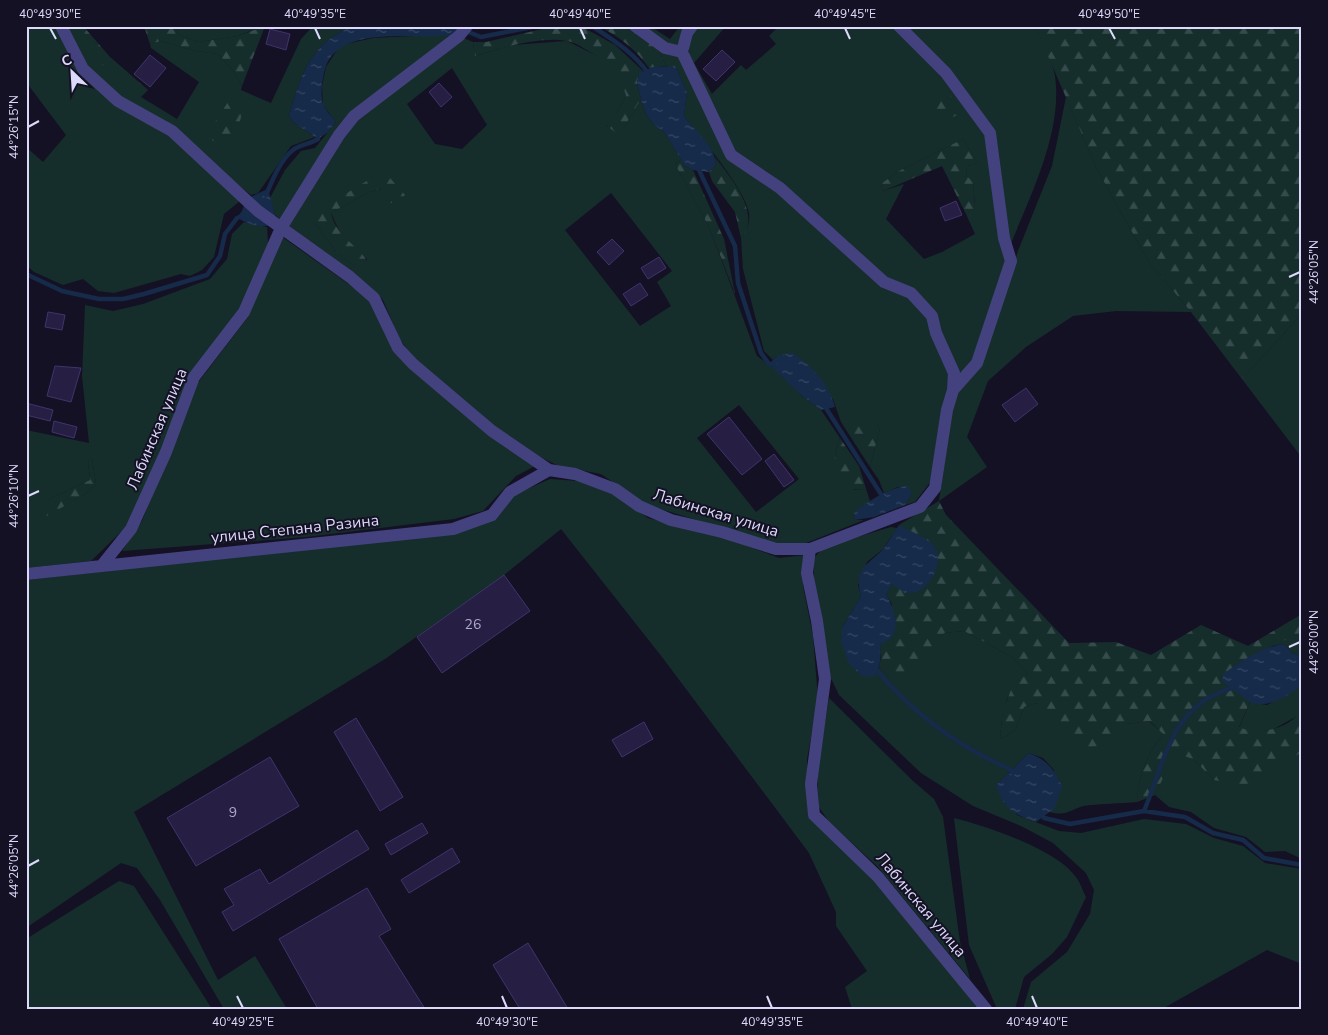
<svg xmlns="http://www.w3.org/2000/svg" width="1328" height="1035" font-family="'Nunito Sans',sans-serif">
<defs>
<pattern id="forest-firs" width="22" height="20" patternUnits="userSpaceOnUse" patternTransform="scale(1.25)"><rect width="22" height="20" fill="#152e2c"/><path d="M5 1l3.5 6h-7zM16 11l3.5 6h-7z" fill="#364c4c"/></pattern>
<pattern id="water-ripples" width="26" height="14" patternUnits="userSpaceOnUse" patternTransform="scale(1.25)"><rect width="26" height="14" fill="#162a4a"/><path d="M2 4q2-2 4 0t4 0M15 11q2-2 4 0t4 0" fill="none" stroke="#374865"/></pattern>
</defs>
<rect width="100%" height="100%" fill="#151124"/>
<path fill="#152e2c" fill-rule="evenodd" d="M26,26H57L81,72L172,135L240,201L224,214L214,257L202,270L190,276L181,274L114,293L98,291L83,279L63,285L34,272L26,265V147L43,162L66,135L26,82Z
M65,26H73L141,97L177,119L199,82L151,48L150,44L161,41L196,51L218,54L232,69L242,86L241,90L271,103L301,39L313,26H352C309,45 301,75 289,116L293,122L315,137L291,146L258,193L251,195L214,166L121,100L86,67Z
M174,26H263L238,36L199,42L179,35Z
M629,26H650L670,39L680,26H689L679,49L728,159L780,192L908,297L927,319L951,374L931,481L915,502L905,505L912,494L898,487L884,493L879,480L870,467L880,428L876,423L841,422L833,399L777,356L773,360L764,351L743,269L741,238C747,231 750,223 749,213C745,189 700,136 684,116L687,92L675,66H666L659,51Z
M696,26H726L694,63L712,94L741,65L746,70L776,44L769,36L779,26H893L943,76L984,131L1008,261L974,362L958,382L934,315L882,277L733,154L689,62V42ZM963,139L977,163L967,166L966,175L973,182L975,207L966,214L975,234L942,252L924,259L886,219L904,184L883,191L881,184L897,172Z
M902,26H1035C1042,42 1052,59 1055,76C1063,132 1030,196 1010,246L994,137Z
M454,34L473,42L475,56L513,45L567,41L607,61L622,78L626,96L616,114L606,126L623,129L641,99L646,114L653,124L664,132L681,159L675,164L710,229L757,356L781,373L801,395L821,410L840,438L835,455L854,490L866,489L870,501L854,513L855,520H864L806,543L773,544L645,504L601,474L559,466L538,456L496,428L415,360L399,338L383,300L368,285L275,215L270,198L285,170L301,151L315,148L336,122L323,105L322,86L326,67L337,50L346,44L373,38ZM452,68L487,125L462,149L435,144L407,104ZM390,178V203L382,189L369,192L331,213L342,237L367,259L364,272L339,255L313,221ZM611,193L672,271L657,282L671,306L640,326L565,230ZM739,405L799,479L756,512L697,438Z
M1066,97L1097,169L1148,261L1191,312L1116,311L1073,316L1026,347L988,381L967,437L987,467L939,501L954,398L983,361L1018,251L1052,166Z
M244,222L267,227L268,243L239,315L189,378L158,459L125,528L91,561L26,568V430L89,443L82,376L85,305L113,311L143,304L210,279L227,259L232,234ZM92,459L96,484L85,494L47,515L42,507L51,498L90,480L88,461Z
M281,236L371,300L395,349L535,466L516,476L483,511L454,519L306,537L122,551L142,521L197,384L248,317Z
M1302,317V458L1242,379L1297,319Z
M550,479L578,481L613,494L648,518L729,539L779,558L806,555L803,586L813,636L818,699L807,759L808,816L876,879L978,1009H852L845,987L867,971L836,926V912L809,853L662,657L561,529L504,575L385,659L134,812L218,980L255,956L287,1009H224L160,900L137,868L121,863L26,928V580L456,532L497,519L514,495Z
M891,527L897,528L883,549L867,562L858,585L861,596L842,628L878,672L879,667L890,678L935,645L944,633L964,631L1012,657L1028,674C1003,691 1003,710 1000,739L1015,731L1024,707L1037,703L1046,709L1126,724L1149,721L1163,734C1146,755 1139,776 1137,802C1120,804 1101,803 1084,806C1070,809 1067,817 1050,812L1055,807L1054,770L1043,758L1029,753L996,785L1017,815L1059,831L1081,833L1144,819L1186,824L1214,838L1243,846L1265,863L1302,869V964L1267,950L1162,1009H1023L1031,982L1067,952L1090,914L1094,890L1086,873L1053,843L1021,826L973,806L921,773L839,695L830,676L814,587V558L824,547Z
M1302,632V656L1293,654L1284,644L1270,646Z
M1302,685V708L1299,715L1272,730L1252,732L1239,728L1250,702L1267,705Z
M829,698L913,781L934,799L943,817L960,942L970,979L878,867L829,822L819,807L817,774Z
M1175,752L1193,759L1214,780L1290,759L1302,752V859L1285,851L1265,852L1246,837L1214,828L1191,812L1169,807L1155,795Z
M954,818C986,826 1055,849 1075,876C1080,881 1082,890 1086,897L1067,937L1052,954L1024,977L1015,1009H997L969,945Z
M119,881L134,886L212,1009H26V939Z"/>
<path fill="url(#forest-firs)" d="M73,26H83L110,57L148,90L141,97L102,64Z
M144,26H174L179,35L199,42L238,36L265,26L242,86L232,69L218,54L196,51L161,41L150,44Z
M555,26L586,29L615,45L643,71L639,74L637,83L641,99L623,129L615,132L606,125L616,114L626,96C621,76 613,65 595,55C586,50 576,42 567,41C539,36 502,48 475,56L473,42H486Z
M599,26H629L659,51L666,66L649,68C636,49 619,37 599,26Z
M1035,26H1302V317L1297,319L1242,379L1191,312L1148,261L1097,169Z
M936,89H945L956,101L962,113L951,118L940,114L933,104Z
M237,100L243,109L238,129L218,144L206,136L228,102Z
M963,139L977,163L967,166L966,175L973,182L975,208L966,214L942,166L883,191L881,184L897,172Z
M715,157C730,177 763,215 741,238L735,212L712,181L709,172L716,165Z
M681,159L685,166L693,170L724,239L735,294L710,229L675,164Z
M378,174L390,178L405,195L398,203H390L381,189L369,192L331,213C337,240 363,246 371,269L363,272L339,255L313,221L316,212Z
M861,421L876,423L880,428L870,467L841,422Z
M840,438L859,466L866,489C851,491 843,488 834,476L835,455Z
M92,459L96,484L85,494L47,516L41,507L51,498L90,480L88,461Z
M939,501L946,515L1069,643L1116,642L1151,655L1201,625L1248,646L1302,614V632L1249,657L1239,693L1250,702L1239,727C1258,736 1292,729 1302,708V752L1248,786L1214,780L1193,759L1175,753L1155,795L1137,802C1139,776 1146,755 1163,734L1150,721L1126,724L1114,744L1085,748L1037,703L1024,707L1015,731L1000,739L1003,709L1014,683L1028,674L1012,657L964,631L944,633C929,655 927,672 900,682L890,678L879,667L881,658L880,645L892,636V604L886,594L919,537L899,525Z"/>
<path fill="url(#water-ripples)" d="M352,26H459L454,34C417,42 335,21 324,73C322,82 320,94 323,103C324,109 332,116 336,122L327,133L318,139L293,122L289,116C301,75 309,45 352,26Z
M675,66L687,92L684,116C695,131 715,145 716,165L709,172L693,170L685,166L664,132L653,124L646,114L641,99L637,83L639,73L653,67Z
M268,189L275,215L274,223C261,230 250,224 237,218L242,211L246,199Z
M792,353C810,363 830,386 835,407L821,410L801,395L769,364L777,356Z
M908,486L912,494L905,505L874,517L855,520L854,512C871,500 887,488 908,486Z
M899,525C906,529 929,539 933,545C945,560 932,585 917,592C914,593 908,593 905,593L892,584L886,594C892,605 901,624 892,636C890,639 883,643 880,645C881,657 881,668 873,677L862,676L849,664L841,641L842,628L861,596C853,567 868,566 884,548C889,541 894,532 899,525Z
M1284,644L1293,654L1302,656V685C1288,696 1265,711 1248,701C1240,695 1232,688 1223,682V674C1242,661 1261,647 1284,644Z
M1029,753C1047,760 1054,769 1062,786L1055,808L1036,822C1014,814 1003,809 996,785Z"/>
<g fill="none" stroke-linecap="round" stroke-linejoin="round">
<path stroke="#162a4a" stroke-width="4.5" d="M592,26C613,40 633,52 648,73
M466,31L481,37L537,26
M698,168L735,246L738,283L761,353L769,364H774
M266,195C272,181 280,160 293,150C299,145 310,144 318,139V135
M26,274L62,291L99,299H123L144,294L207,275L220,256L225,234L237,218L242,216
M824,405L884,499
M874,667C910,711 958,747 1010,769L1013,773
M1144,811C1161,771 1169,718 1212,696C1220,692 1229,689 1237,686
M1042,815L1044,818L1070,824L1144,811L1185,817L1213,833L1243,840L1264,858L1302,865"/>
</g>
<path fill="#261f43" stroke="#3f346d" d="M270,29L290,34L286,50L266,44Z
M722,50L735,62L716,81L703,69Z
M150,55L166,68L150,87L134,74Z
M439,83L452,97L441,107L429,92Z
M956,201L962,215L945,221L940,208Z
M612,239L624,251L609,265L597,252Z
M659,257L666,268L648,279L641,268Z
M640,283L648,295L631,306L623,294Z
M48,312L65,315L62,330L45,327Z
M55,366L81,368L71,402L47,396Z
M1026,388L1038,404L1015,422L1002,405Z
M26,403L53,410L50,421L26,415Z
M729,417L762,459L742,475L707,434Z
M54,421L77,427L74,438L52,432Z
M774,454L794,480L784,487L765,461Z
M504,575L530,611L442,673L417,637Z
M356,718L403,797L380,811L334,732Z
M644,722L653,739L622,757L612,740Z
M270,757L299,806L196,866L167,818Z
M422,823L428,833L391,855L385,844Z
M357,830L369,849L233,931L222,912L234,905L224,889L260,869L269,884Z
M452,848L460,862L409,893L401,880Z
M367,888L391,929L379,936L425,1009H318L279,939Z
M528,943L568,1009H520L493,965Z"/>
<g fill="none" stroke-linecap="round" stroke-linejoin="round">
<path stroke="#43427e" stroke-width="12" d="M61,26L83,69L118,101L172,131L258,211L350,277L374,298L398,348L413,364L492,431L549,470L575,474L615,489L639,506L671,520L722,532L776,549H810L807,573L817,621L825,679L811,784L814,815L878,877L986,1009
M635,26L665,48L682,52
M692,26L687,33L682,52L731,155L780,188L884,282L911,293L932,316L936,333L954,373L953,390
M810,549L920,507L935,488L947,410L953,390L977,363L1011,261L1004,238L990,133L946,73L899,26
M103,564L131,529L166,452L194,377L244,312L281,228L339,135L354,116L459,36L467,26
M26,574L453,529L492,515L510,492L549,470"/>
</g>
<path fill="none" stroke="#dcd9fb" stroke-width="2" d="M50,28L56,39M315,28L320,39M580,28L585,39M845,28L850,39M1109,28L1115,39M28,127L39,121M1289,277L1300,272M28,496L39,491M1289,647L1300,642M28,866L39,860M237,996L243,1008M502,996L507,1008M767,996L772,1008M1032,996L1037,1008"/>
<g text-anchor="middle" dominant-baseline="central" stroke-width="4" stroke-linejoin="round" paint-order="stroke">
<g font-size="14" fill="#aeaacd">
<text x="473" y="624">26</text>
<text x="233" y="812">9</text>
</g>
<g font-size="16" fill="#dcd9fb" stroke="#151124">
<text transform="translate(157 429) rotate(-67)">Лабинская улица</text>
<text transform="translate(716 513) rotate(17)">Лабинская улица</text>
<text transform="translate(295 529) rotate(-6)">улица Степана Разина</text>
<text transform="translate(921 905) rotate(50)">Лабинская улица</text>
</g>
</g>
<rect width="1328" height="1035" fill="none" stroke="#151124" stroke-width="55"/>
<g transform="translate(72 72) rotate(335)" stroke="#151124" stroke-width="4" paint-order="stroke">
<path d="M0-4L9 19L0 12L-9 19Z" fill="#dcd9fb"/>
<text y="-8" font-size="14" font-weight="bold" text-anchor="middle" fill="#dcd9fb">С</text>
</g>
<rect x="28" y="28" width="1272" height="980" fill="none" stroke="#dcd9fb" stroke-width="2"/>
<g font-size="12" text-anchor="middle" fill="#dcd9fb">
<text x="50" y="18">40°49'30"E</text>
<text x="315" y="18">40°49'35"E</text>
<text x="580" y="18">40°49'40"E</text>
<text x="845" y="18">40°49'45"E</text>
<text x="1109" y="18">40°49'50"E</text>
<text transform="translate(14 127) rotate(-90)" y="4">44°26'15"N</text>
<text transform="translate(1314 272) rotate(-90)" y="4">44°26'05"N</text>
<text transform="translate(14 496) rotate(-90)" y="4">44°26'10"N</text>
<text transform="translate(1314 642) rotate(-90)" y="4">44°26'00"N</text>
<text transform="translate(14 866) rotate(-90)" y="4">44°26'05"N</text>
<text x="243" y="1026">40°49'25"E</text>
<text x="507" y="1026">40°49'30"E</text>
<text x="772" y="1026">40°49'35"E</text>
<text x="1037" y="1026">40°49'40"E</text>
</g>
</svg>
